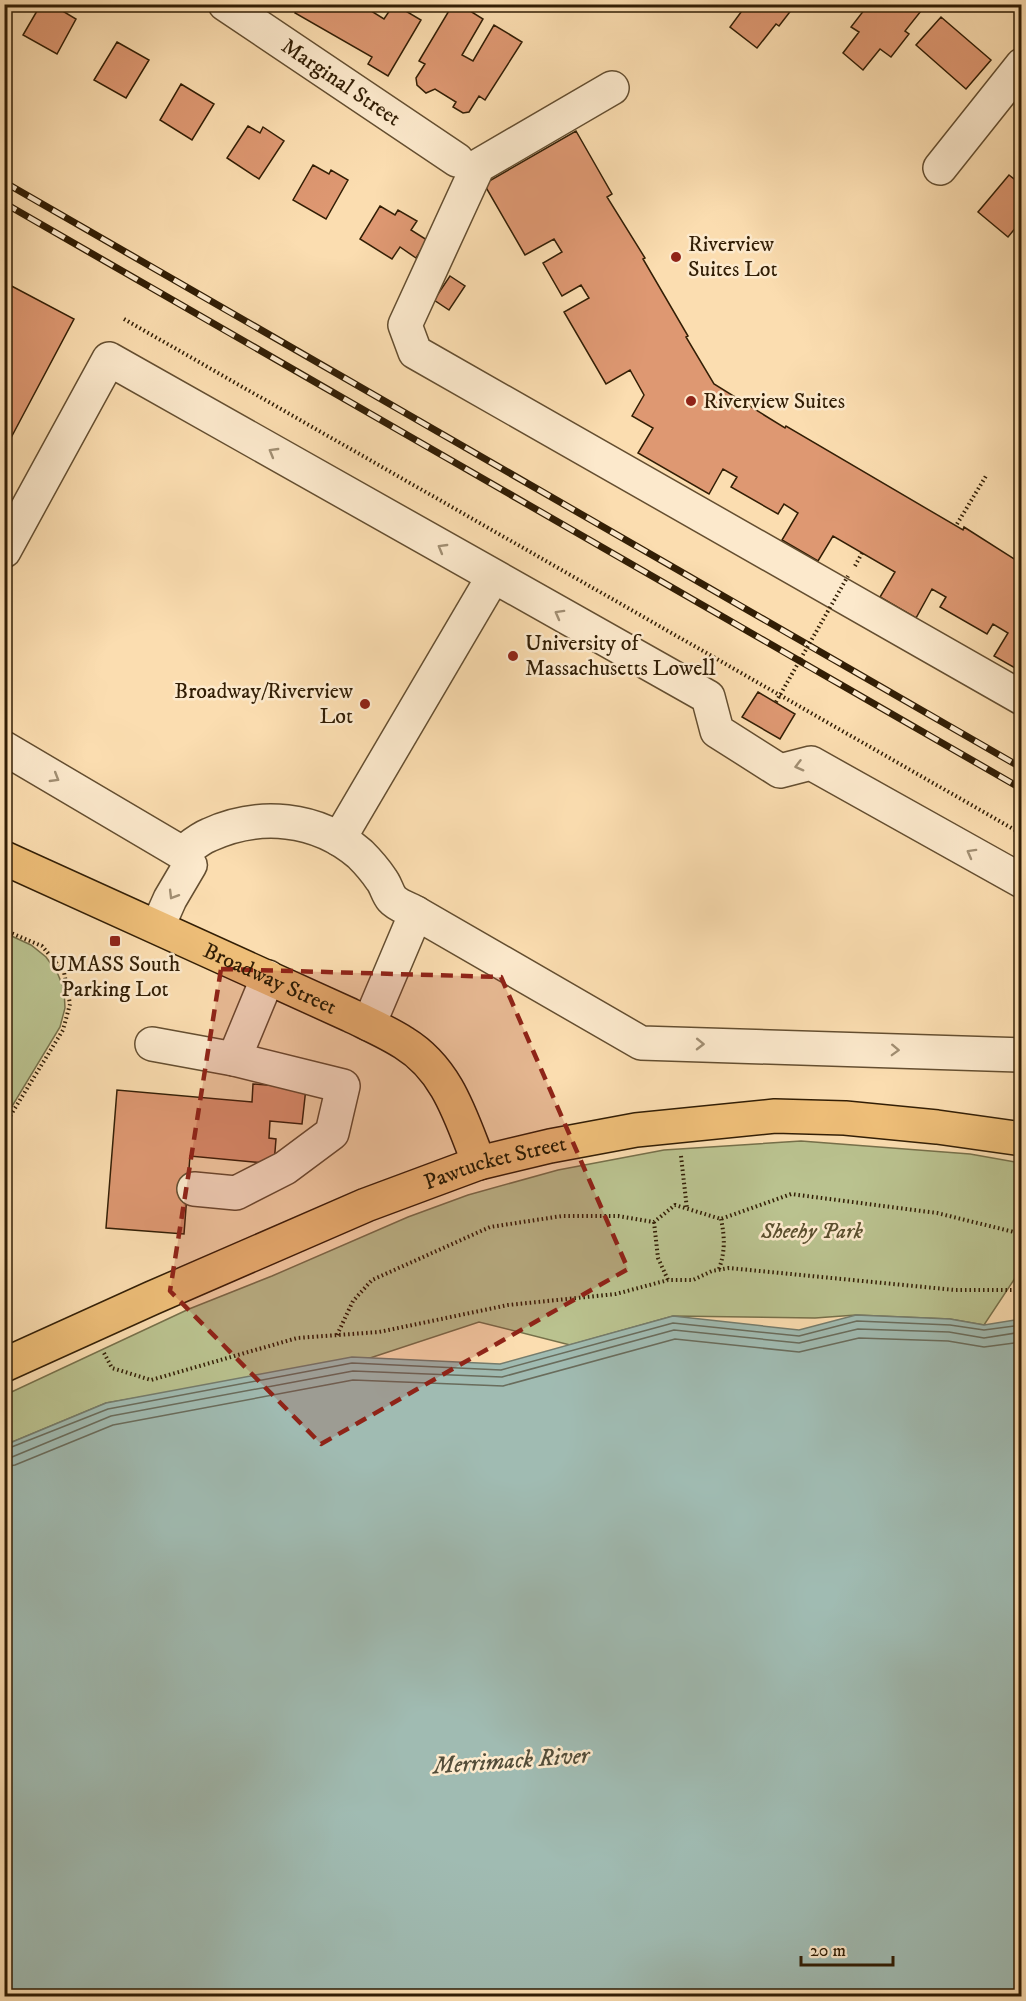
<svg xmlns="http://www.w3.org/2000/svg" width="1026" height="2001" font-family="'IM FELL DW Pica',serif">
<rect width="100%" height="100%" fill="#fbddb0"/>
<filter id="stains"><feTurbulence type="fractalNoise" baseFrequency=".00333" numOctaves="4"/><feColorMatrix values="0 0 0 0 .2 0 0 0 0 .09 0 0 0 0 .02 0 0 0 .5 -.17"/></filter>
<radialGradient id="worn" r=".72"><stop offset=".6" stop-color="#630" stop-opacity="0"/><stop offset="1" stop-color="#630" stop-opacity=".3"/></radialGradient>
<path fill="#bac28f" stroke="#76704a" stroke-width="1.5" d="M5,933L31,945L46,957L57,972L64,989L65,1008L60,1027L5,1118Z
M801,1141L970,1154L1021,1163V1269L984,1325L950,1319L856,1315L815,1318L673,1316L570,1345L479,1322L367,1359L106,1403L5,1445V1395L189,1309L272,1276L408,1217L468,1195L558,1170L664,1150Z"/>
<path fill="#a0bbb2" stroke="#747c6d" stroke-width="1.5" d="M856,1315L950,1319L984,1325L1021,1319V1996H5V1445L106,1403L352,1357L500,1364L673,1316L799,1330Z"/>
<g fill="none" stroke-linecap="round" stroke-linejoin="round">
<path stroke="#696c5c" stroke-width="1.5" d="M4,1450L108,1409L352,1363L501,1370L673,1323L799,1336L857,1321L950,1325L984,1330L1022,1325
M4,1458L12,1457L111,1416L353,1371L502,1377L674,1330L799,1343L858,1329L949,1332L984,1338L1022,1332
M4,1467L15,1465L113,1425L353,1380L503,1386L675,1339L799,1352L859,1338L948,1341L984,1347L1022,1342"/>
</g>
<path fill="#de9872" stroke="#321e05" stroke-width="1.5" d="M41,4H51L76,19L57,54L23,35Z
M300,4H360L384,19L394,4L421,20L388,76L368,64L372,57L295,13Z
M453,4H459L483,19L462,55L473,61L494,25L522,42L485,100L479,96L469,112L463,113L453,107L456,102L435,89L426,93L417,85L416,78L425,64L419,61Z
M747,4H796L779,26L776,24L757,48L730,27Z
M879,4L925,6L905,31L909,34L891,57L880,49L863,70L843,53L859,32L851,27L868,5L874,10Z
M941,17L991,60L966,89L916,45Z
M117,42L149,60L126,98L94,80Z
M181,84L214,104L192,140L160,120Z
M248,126L260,133L263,127L284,141L259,179L227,158Z
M576,131L612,194L607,197L645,258L643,259L688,336L686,337L714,384L785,428L786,426L963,530L964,527L1022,564V672L994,656L1008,633L993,624L987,634L940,607L946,597L932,589L916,618L880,597L895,572L833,536L818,561L782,540L798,513L784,504L778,514L731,487L737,477L723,469L709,494L638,453L653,428L632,416L644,395L630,370L606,384L564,312L589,298L581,285L562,296L543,263L562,252L554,239L525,255L484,184Z
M313,165L329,174L331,170L348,180L326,219L293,200Z
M1009,175L1018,182L1022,178V220L1008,237L978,212Z
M380,206L395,215L398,210L417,221L411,230L427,240L416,258L400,247L392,259L360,239Z
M450,276L465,286L449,310L434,300Z
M4,282L74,319L4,451Z
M758,692L795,714L780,739L742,717Z
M253,1084L306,1088L302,1124L270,1121L269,1138L276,1139L274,1164L190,1156L184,1234L106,1228L117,1090L252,1102Z"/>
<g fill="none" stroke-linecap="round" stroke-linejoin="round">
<g stroke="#644e30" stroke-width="36">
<g id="minor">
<path id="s1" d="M225,4L457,160"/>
<path d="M612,88L478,166L405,325L415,352L1022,698"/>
<path d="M940,168L1022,65"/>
<path d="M4,551L109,359L708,697L717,731L780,771L811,763L1022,881"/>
<path d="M4,748L182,853L190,865L170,899L158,926"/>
<path d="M339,839L493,577"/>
<path d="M182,853C190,847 199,839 209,835C259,812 317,817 360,854C367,861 375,870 381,879C386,885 387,893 392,899C397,905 409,909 416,913L369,1024"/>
<path d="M416,913L641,1043L1022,1055"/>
<path d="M152,1044L234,1059"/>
<path d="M194,1189L236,1193L285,1168L332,1133L343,1086L234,1059L268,977"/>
</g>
</g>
<g stroke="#321e05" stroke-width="36">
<g id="major">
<path id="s2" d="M4,858L350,1015C368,1024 387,1032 404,1043C448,1070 461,1118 479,1163"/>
<path id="s3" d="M4,1365L152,1298L366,1205L479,1163L550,1146L636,1130L775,1116L845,1118L937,1127L1022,1139"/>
</g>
</g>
<path stroke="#321e05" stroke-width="4" stroke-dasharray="1.5 3" stroke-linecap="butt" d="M124,319L1022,834
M957,524L986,476
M855,566L862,553
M4,930L42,946L64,972L70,1004L63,1030L4,1126
M681,1156L687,1209
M654,1222L658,1258L668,1280
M719,1269C725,1252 725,1238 721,1219
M337,1335L353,1301L372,1280L490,1227L562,1216H618L654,1222L675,1205L721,1219L791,1194L937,1213L1022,1234
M104,1353L112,1368L151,1380L297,1338L379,1332L508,1305L616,1294L668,1280H693L712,1271L729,1268L955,1290H1022"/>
<use href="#minor" stroke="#fce9cc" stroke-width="33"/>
<use href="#major" stroke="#eebe78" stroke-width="33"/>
<g stroke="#321e05" stroke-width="7">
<path id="rail" d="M4,182L1022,768
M4,203L1022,789"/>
</g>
<use href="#rail" stroke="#fce9cc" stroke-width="4.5" stroke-dasharray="14" stroke-linecap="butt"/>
<path stroke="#321e05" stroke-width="4" stroke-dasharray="1.5 3" stroke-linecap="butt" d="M776,702L848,576"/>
</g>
<defs><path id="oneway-chevron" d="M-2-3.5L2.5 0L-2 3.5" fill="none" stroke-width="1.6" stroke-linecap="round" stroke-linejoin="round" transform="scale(1.5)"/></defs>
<g stroke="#a18e72">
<use href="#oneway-chevron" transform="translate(273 452) rotate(-150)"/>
<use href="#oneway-chevron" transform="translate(442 548) rotate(-150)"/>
<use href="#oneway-chevron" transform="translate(559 614) rotate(-151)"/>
<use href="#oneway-chevron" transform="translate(799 766) rotate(165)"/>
<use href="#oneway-chevron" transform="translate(55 778) rotate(31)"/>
<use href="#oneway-chevron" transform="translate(971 853) rotate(-151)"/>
<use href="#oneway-chevron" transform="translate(173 895) rotate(121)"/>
<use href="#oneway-chevron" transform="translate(700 1044) rotate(1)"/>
<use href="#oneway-chevron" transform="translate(895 1050) rotate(2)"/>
</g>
<path fill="#8f2418" fill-opacity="0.2" stroke="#8f2418" stroke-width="4.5" stroke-dasharray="12 8" stroke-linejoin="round" d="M221,969L501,977L628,1269L321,1444L170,1291Z"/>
<g fill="#8f2418" stroke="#fce9cc" stroke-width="2">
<circle cx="676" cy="257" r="6"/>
<circle cx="691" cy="401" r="6"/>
<circle cx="513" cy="656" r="6"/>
<circle cx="365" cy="704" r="6"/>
<rect x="109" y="935" width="12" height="12" rx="3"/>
</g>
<g text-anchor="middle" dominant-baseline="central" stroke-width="5" stroke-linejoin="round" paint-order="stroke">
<g font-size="22" fill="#321e05" stroke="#fce9cc">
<text stroke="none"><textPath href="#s1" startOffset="140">Marginal Street</textPath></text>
<text stroke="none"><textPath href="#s2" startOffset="292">Broadway Street</textPath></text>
<text stroke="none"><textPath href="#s3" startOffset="532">Pawtucket Street</textPath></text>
</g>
<g font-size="22" fill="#321e05" stroke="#fce9cc" text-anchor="start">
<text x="688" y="244">Riverview<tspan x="688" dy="25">Suites Lot</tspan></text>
<text x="703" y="401">Riverview Suites</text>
<text x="525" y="643">University of<tspan x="525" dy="25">Massachusetts Lowell</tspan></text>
<text x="353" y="691" text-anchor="end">Broadway/Riverview<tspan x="353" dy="25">Lot</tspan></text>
<text x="115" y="964" text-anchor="middle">UMASS South<tspan x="115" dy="25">Parking Lot</tspan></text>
</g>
<g font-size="22" font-style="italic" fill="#5b4f2e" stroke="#fce9cc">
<text x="812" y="1231">Sheehy Park</text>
</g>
<g font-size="24" font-style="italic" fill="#534d39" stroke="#fce9cc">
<text transform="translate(511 1761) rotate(-4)">Merrimack River</text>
</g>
</g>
<rect width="1026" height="2001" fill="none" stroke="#fbddb0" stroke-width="24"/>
<rect x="6" y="6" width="1014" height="1989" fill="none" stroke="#321e05" stroke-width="3"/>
<rect x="12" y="12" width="1002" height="1977" fill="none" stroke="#321e05" stroke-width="1.5"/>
<path d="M801 1956v9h92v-9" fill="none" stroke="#321e05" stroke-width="3"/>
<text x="810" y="1956" font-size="18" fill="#321e05" stroke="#fce9cc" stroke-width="4.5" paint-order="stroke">20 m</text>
<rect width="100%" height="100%" filter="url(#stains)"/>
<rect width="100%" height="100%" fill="url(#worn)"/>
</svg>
